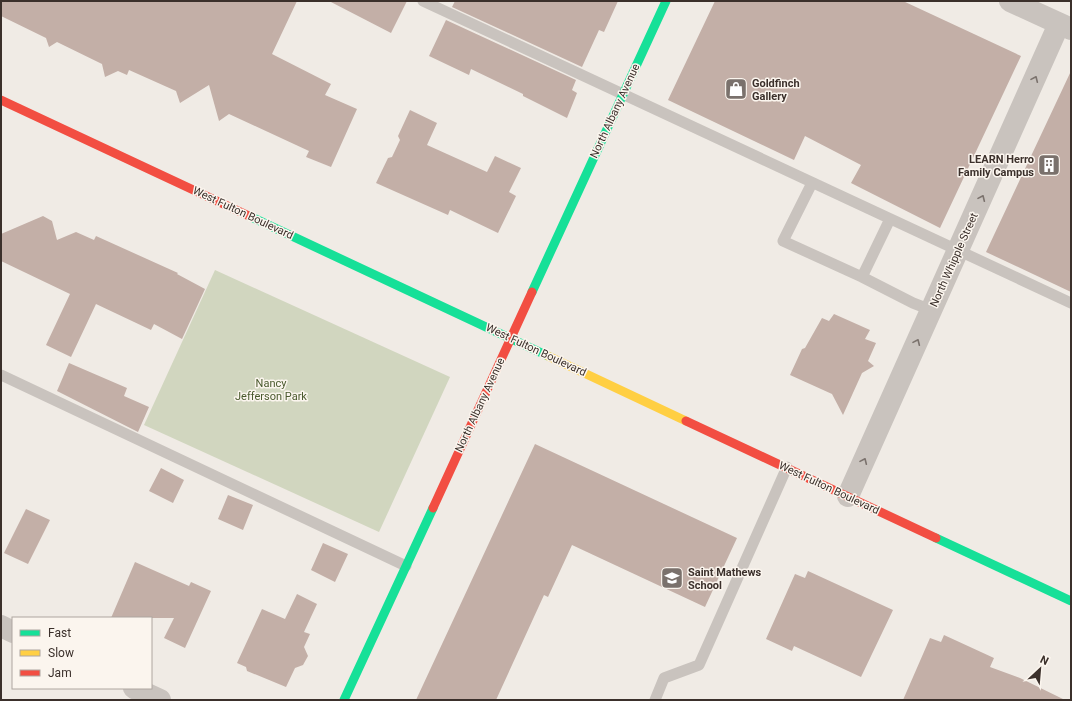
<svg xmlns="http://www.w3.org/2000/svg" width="1072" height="701" font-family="Roboto,sans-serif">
<rect width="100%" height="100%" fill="#f0ebe5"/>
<path fill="#d1d6bf" d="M215,270L450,377L379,532L144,425Z"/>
<path fill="#c3afa7" d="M1,1H297L272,54L331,84L325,95L357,109L331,167L306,157L309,151L229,114L219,121L209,85L180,103L176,91L129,70L127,75L118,71L105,77L102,64L57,42L49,47L46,38L1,16Z
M329,1H407L391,33Z
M455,1H618L604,32L599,30L582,67L452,7Z
M715,1H903L1021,56L940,228L851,183L861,165L805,136L794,160L668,100Z
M446,20L576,80L572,90L577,93L567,118L523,96V94L471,69L469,75L429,56Z
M1071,71V292L986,252Z
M410,110L437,123L427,145L487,172L495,156L521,168L509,192L516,196L498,233L450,210L448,215L376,183L388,158L392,157L400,140L398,136Z
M43,216L52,221L57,240L76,232L94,240L96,236L178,273L177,274L205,289L182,339L154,324L151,330L96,304L71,357L46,345L70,294L1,261V234Z
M834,314L870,330L865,339L876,343L868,361L874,366L862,373L843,415L832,394L790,375L802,349L805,348L822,318L829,321Z
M69,363L127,388L124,396L149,407L138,432L57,391Z
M535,444L737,538L705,607L572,545L548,597L544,595L496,700H416Z
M161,468L184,480L173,503L149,491Z
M228,495L253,505L243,530L218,519Z
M26,509L50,520L28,564L4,553Z
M323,543L348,554L335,582L311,570Z
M135,562L189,586L191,582L211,591L185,648L164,638L174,618H111Z
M808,571L893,610L861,677L794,646L792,651L766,639L795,574L805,578Z
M297,594L317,604L304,632L310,634L304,647L308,656L303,665L295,668L286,687L247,671L246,667L237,663L262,609L285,619Z
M944,635L994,658L990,667L1020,678L1065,700H903L930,638L941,642Z"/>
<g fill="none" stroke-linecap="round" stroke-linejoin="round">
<path stroke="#c9c3be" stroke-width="11" d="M423,1L1071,303
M812,183L783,241L862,277L913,303L931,310
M862,277L890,219
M1,375L406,566
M655,700L664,678L699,665L787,467"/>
<path stroke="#c9c3be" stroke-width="22" d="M1010,1L1071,29
M848,496L1059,24
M1,626L13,632
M134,688L160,700"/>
<path stroke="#16e098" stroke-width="9" d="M249,216L548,356
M532,292L666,1
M936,538L1071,601
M344,700L433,508"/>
<path stroke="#ffcf43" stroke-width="9" d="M548,356L686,421"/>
<path stroke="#f24e42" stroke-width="9" d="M1,100L249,216
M686,421L936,538
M433,508L532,292"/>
</g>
<defs><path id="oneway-chevron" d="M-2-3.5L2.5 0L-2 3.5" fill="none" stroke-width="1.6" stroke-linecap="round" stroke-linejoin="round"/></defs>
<g stroke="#7b726d">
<use href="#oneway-chevron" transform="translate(1035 79) rotate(-66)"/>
<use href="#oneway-chevron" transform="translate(982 198) rotate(-66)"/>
<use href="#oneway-chevron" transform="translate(917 342) rotate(-66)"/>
<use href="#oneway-chevron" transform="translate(864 461) rotate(-66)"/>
</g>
<defs>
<g id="shop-square" transform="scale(1.15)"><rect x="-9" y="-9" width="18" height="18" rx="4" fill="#7a716c" stroke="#fbf5ee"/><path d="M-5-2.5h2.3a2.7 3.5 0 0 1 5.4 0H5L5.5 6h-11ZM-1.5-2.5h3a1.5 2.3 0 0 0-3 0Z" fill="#fff"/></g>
<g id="building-square" transform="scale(1.15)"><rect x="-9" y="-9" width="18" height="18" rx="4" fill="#7a716c" stroke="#fbf5ee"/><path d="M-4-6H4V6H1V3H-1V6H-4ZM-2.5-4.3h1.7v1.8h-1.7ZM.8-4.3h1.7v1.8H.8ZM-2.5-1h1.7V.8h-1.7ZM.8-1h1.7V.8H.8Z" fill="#fff"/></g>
<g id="school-square" transform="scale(1.15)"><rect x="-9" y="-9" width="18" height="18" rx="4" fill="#7a716c" stroke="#fbf5ee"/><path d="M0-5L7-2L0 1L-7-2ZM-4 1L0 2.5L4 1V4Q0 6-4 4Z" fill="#fff"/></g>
</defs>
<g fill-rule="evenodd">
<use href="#shop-square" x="736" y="89"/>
<use href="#building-square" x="1049" y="165"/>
<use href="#school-square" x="672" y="578"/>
</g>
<g text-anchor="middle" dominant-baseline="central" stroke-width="3" stroke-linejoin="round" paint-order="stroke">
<g font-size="11" font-weight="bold" fill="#3b302b" stroke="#fbf5ee" text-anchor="start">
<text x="752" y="83">Goldfinch<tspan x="752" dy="13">Gallery</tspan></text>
<text x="1034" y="159" text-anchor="end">LEARN Herro<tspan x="1034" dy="13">Family Campus</tspan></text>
<text x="688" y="572">Saint Mathews<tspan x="688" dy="13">School</tspan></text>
</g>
<g font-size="11" fill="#3b302b" stroke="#fbf5ee">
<text transform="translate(615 111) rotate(-65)">North Albany Avenue</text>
<text transform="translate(243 213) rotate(25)">West Fulton Boulevard</text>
<text transform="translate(954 260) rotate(-66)">North Whipple Street</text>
<text transform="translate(536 350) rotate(25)">West Fulton Boulevard</text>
<text transform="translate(480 405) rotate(-65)">North Albany Avenue</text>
<text transform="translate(829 488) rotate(25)">West Fulton Boulevard</text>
</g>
<g font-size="11" fill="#4a5a2e" stroke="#fbf5ee">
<text x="271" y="383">Nancy<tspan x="271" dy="13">Jefferson Park</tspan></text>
</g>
</g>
<rect width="1072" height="701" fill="none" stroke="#3b302b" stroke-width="4"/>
<rect x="12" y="617" width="140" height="72" fill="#fbf5ee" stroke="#aea6a0"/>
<rect x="20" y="630" width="20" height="6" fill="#16e098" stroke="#aea6a0"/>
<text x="48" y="637" font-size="12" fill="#3b302b">Fast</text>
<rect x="20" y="650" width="20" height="6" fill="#ffcf43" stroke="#aea6a0"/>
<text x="48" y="657" font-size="12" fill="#3b302b">Slow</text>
<rect x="20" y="670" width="20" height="6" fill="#f24e42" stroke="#aea6a0"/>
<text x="48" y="677" font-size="12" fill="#3b302b">Jam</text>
<g transform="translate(1040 669) rotate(26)" stroke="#fbf5ee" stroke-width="3" paint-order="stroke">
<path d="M0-3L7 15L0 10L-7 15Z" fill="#3b302b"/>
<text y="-6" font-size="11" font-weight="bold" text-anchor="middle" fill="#3b302b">N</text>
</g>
</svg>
